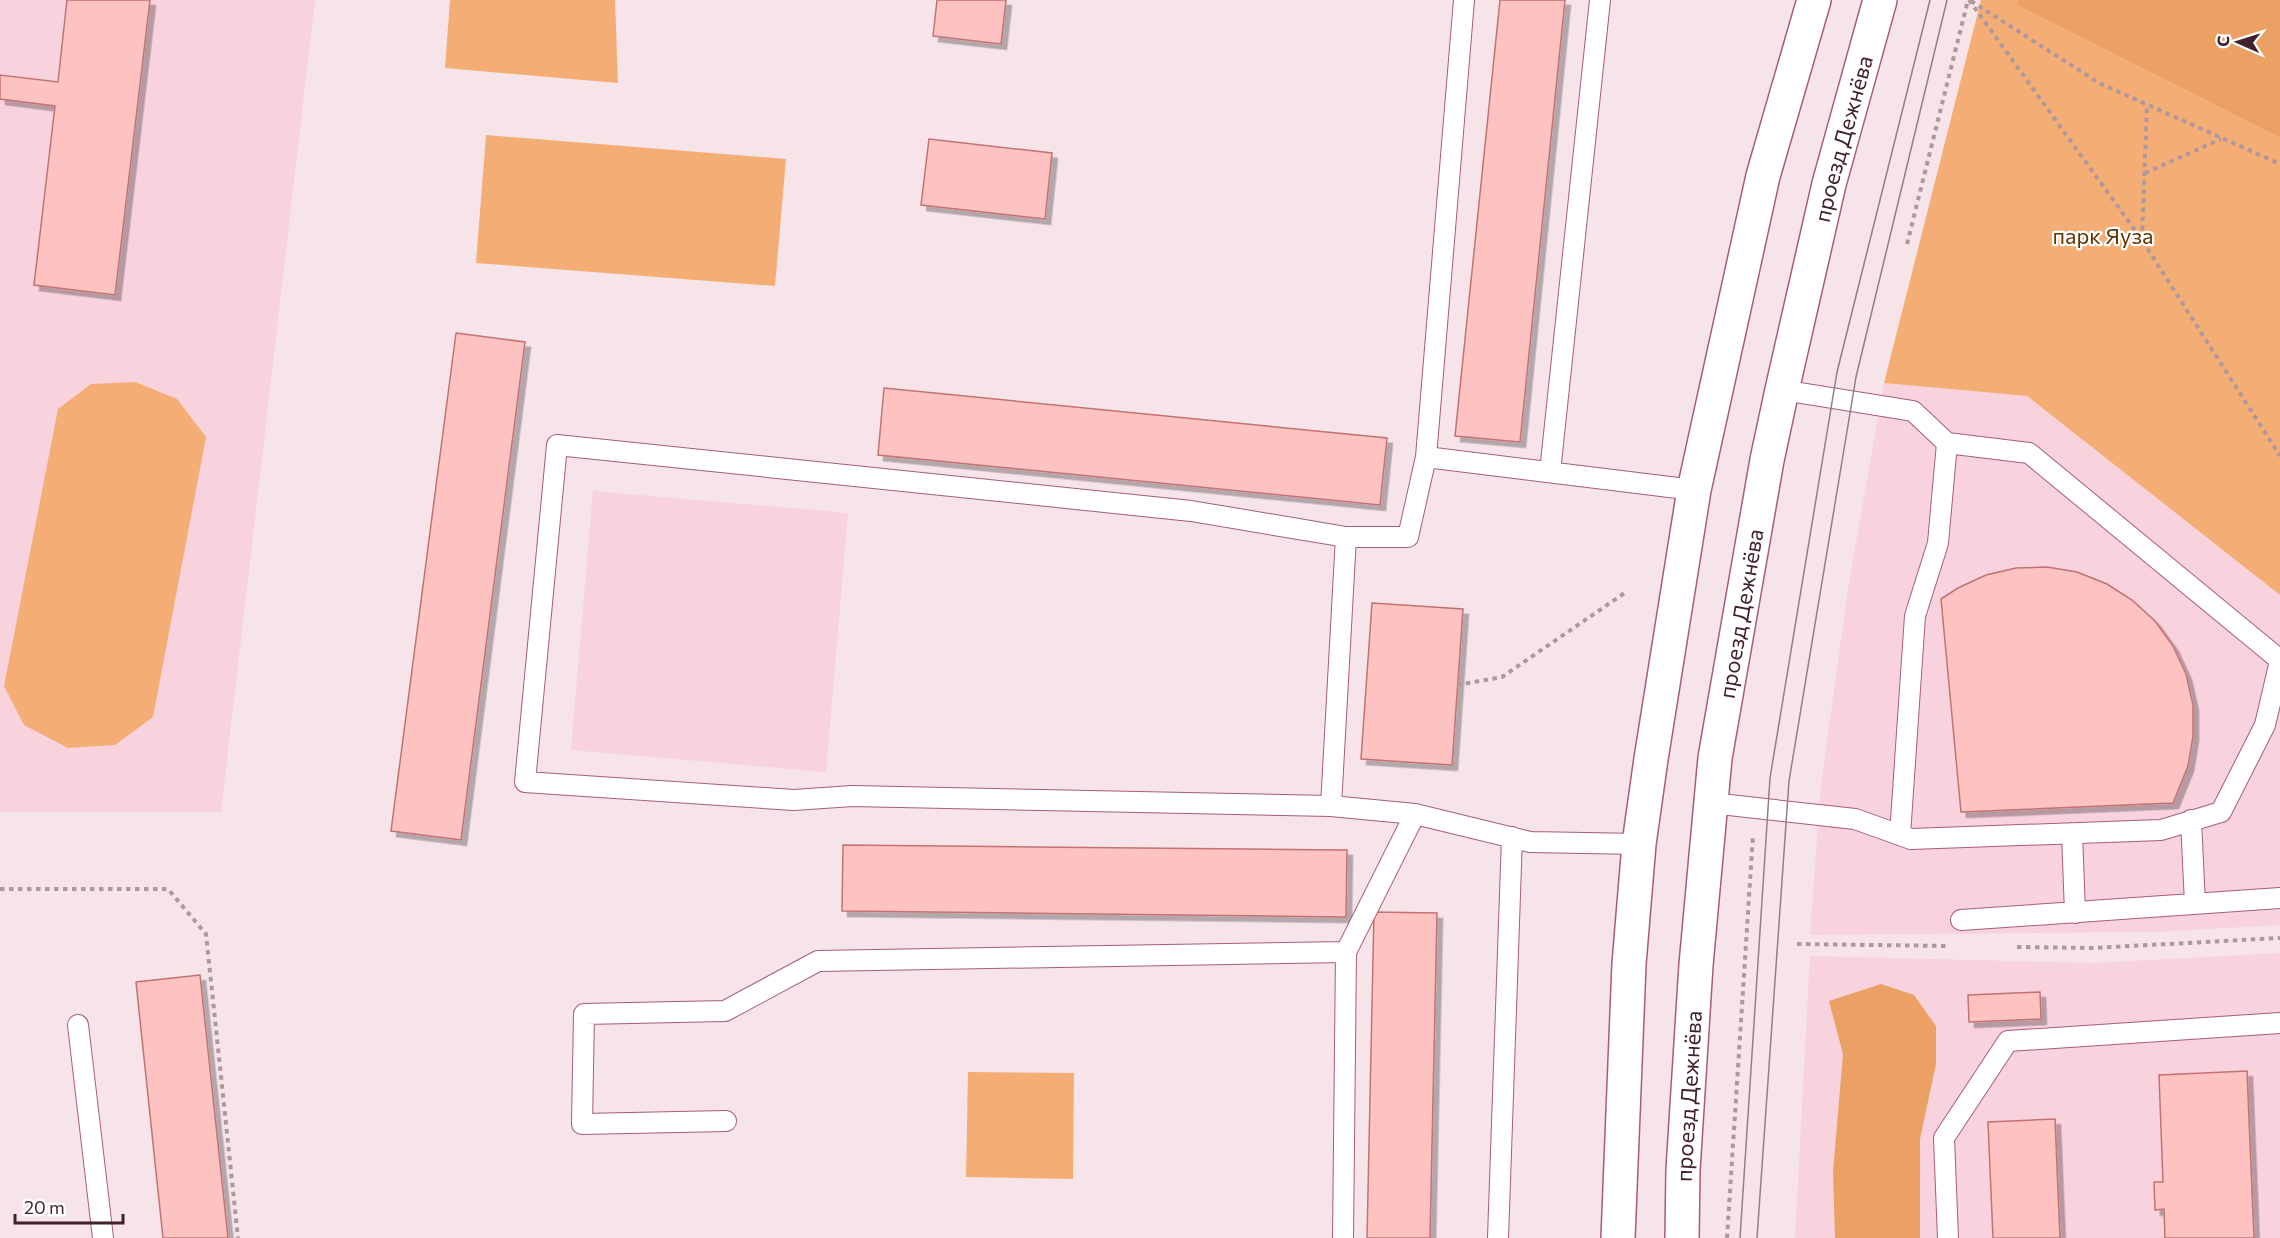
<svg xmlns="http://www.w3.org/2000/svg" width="2280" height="1238" font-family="Commissioner,sans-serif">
<defs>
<filter id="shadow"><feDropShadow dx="5.5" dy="5.5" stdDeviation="0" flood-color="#0004"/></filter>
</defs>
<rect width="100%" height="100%" fill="#f6e4e9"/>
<path fill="#f8d2dd" d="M0,0H315L221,812H0Z
M1884,383L2027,396L2280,595V925L2154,932L1810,935L1821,786L1848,588Z
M593,491L848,513L826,772L571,750Z
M2280,953V1238H1795L1810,956L2094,963Z"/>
<path fill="#f4ae75" d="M450,0H615L618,83L445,68Z
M1981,0H2280V595L2027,396L1884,383Z
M486,135L786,159L775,286L476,263Z
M135,382L177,399L206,437L153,717L115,745L68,748L24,725L4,686L58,409L91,384Z
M968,1072L1074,1073L1073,1179L966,1177Z"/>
<path fill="#eba164" d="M2018,0H2280V137L2017,5Z
M1881,984L1914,995L1936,1026V1064L1920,1139V1238H1835L1833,1172L1843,1054L1829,1001Z"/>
<path fill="#fec2c1" stroke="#c37273" stroke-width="1.5" filter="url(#shadow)" d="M67,0H150L115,295L34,285L55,106L0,99V75L58,82Z
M937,0H1006L1001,44L933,36Z
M1500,0H1565L1520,442L1455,436Z
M929,139L1052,153L1045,219L921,205Z
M456,333L525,342L461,840L391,831Z
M884,388L1387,438L1380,505L878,455Z
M2047,567L2077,572L2107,584L2132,600L2155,621L2173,646L2186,674L2193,705V736L2188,766L2173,803L1961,812L1941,599L1958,588L1986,575L2016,568Z
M1372,603L1463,609L1452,765L1361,759Z
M843,845L1347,850L1346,917L842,911Z
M1374,912L1437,913L1430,1238H1367Z
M200,975L228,1238H163L136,982Z
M2040,992L2041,1019L1969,1022L1968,995Z
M2247,1071L2254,1238H2165L2164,1209L2155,1210L2154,1182H2163L2159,1075Z
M2055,1119L2060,1238H1993L1988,1122Z"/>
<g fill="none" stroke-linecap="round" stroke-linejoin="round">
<g stroke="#a85d76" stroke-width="22">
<path id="service" d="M1782,390L1913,411L1947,443L2029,453L2280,660
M1426,457L1464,0
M1550,472L1600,0
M1711,803L1855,819L1911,839L2161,830L2221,812L2265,725L2280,661
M1331,806L1346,537
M2191,820L2195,904
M2072,833L2075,913
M1900,835L1915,616L1938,543L1947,443
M1639,844L1530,842L1415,814L1331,806L852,796L794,800L525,782L557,445L1191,511L1346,537H1408L1426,457L1694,490
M1961,920L2280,898
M78,1025L103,1238
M726,1121L582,1124L584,1014L725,1011L818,961L1346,952
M1343,1238L1346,952L1415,814
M1498,1238L1512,837
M1948,1238L1944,1138L2008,1041L2280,1023"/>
</g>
<g stroke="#a85d76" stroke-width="36">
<g id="secondary">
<path d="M1618,1238L1629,964L1639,844L1651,759L1694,490L1763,176L1814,0"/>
<path id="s1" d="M1682,1238L1683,1170L1696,965L1715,758L1767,460L1782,390L1829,184L1880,0"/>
</g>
</g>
<path stroke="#af979e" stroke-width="4" stroke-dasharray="4.5 4.5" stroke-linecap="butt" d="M1969,0L2142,240L2280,456
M1971,1L2099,83L2280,164
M2145,173L2221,139
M2142,239L2147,104
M1907,244L1968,0
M1457,685L1502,677L1626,592
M0,889H168L206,934L238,1238
M1797,944L1950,946
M2017,947L2093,948L2280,938
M1727,1238L1753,835"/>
<use href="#service" stroke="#fff" stroke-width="20"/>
<use href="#secondary" stroke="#fff" stroke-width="33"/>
<path stroke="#967c84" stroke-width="1.5" d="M1740,1238L1770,778L1837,372L1930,0
M1757,1238L1789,781L1856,377L1947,0"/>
</g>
<g text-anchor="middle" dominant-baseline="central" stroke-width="4.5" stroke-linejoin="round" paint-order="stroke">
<g font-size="22" fill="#41212b" stroke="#fff">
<text stroke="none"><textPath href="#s1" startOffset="1114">проезд Дежнёва</textPath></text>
<text stroke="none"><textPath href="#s1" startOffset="628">проезд Дежнёва</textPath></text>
<text stroke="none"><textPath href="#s1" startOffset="142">проезд Дежнёва</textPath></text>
</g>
<g font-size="22" fill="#633502" stroke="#fff">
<text x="2103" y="235">парк Яуза</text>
</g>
</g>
<g transform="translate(2238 42) rotate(273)" stroke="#ffffff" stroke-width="4.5" paint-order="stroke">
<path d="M0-4.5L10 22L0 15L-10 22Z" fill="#41212b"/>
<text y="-9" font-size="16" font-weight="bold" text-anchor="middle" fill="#41212b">С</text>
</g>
<path d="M15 1214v9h108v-9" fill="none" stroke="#41212b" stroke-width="3"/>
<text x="24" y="1214" font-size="18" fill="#41212b" stroke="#ffffff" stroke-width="4.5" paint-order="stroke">20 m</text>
</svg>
